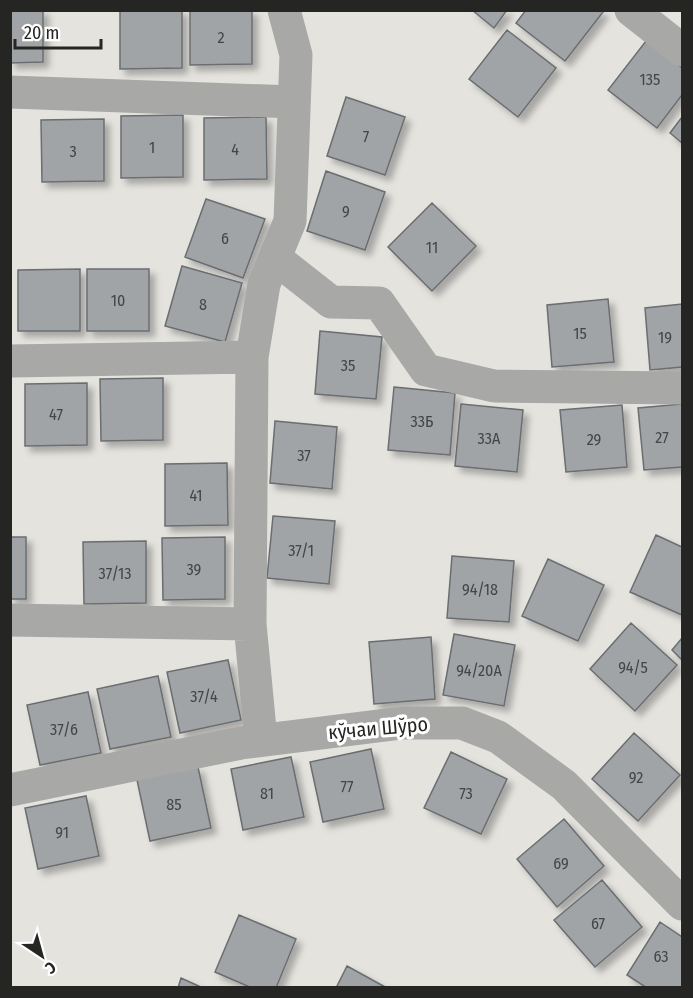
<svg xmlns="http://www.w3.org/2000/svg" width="693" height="998" font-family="'Fira Sans Condensed',sans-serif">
<defs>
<filter id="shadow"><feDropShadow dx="5.5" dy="5.5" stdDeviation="3" flood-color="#0004"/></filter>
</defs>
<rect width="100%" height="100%" fill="#e5e3de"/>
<path fill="#a0a4a7" stroke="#6a6e71" stroke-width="1.5" filter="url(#shadow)" d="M10,10H43V62L10,63Z
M120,10H182V68L120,69Z
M190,10H252V64L190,65Z
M472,10H507L494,28Z
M526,10H601L603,12L565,61L516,23Z
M507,30L556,68L518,117L469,79Z
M646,41L682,68V95L657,128L608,90Z
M346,97L405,117L385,175L327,156Z
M183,115V177L121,178V116Z
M266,117L267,179L204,180V118Z
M682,117V143L670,133Z
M104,119V181L42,182L41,120Z
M326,171L385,192L365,250L307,231Z
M206,199L265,219L243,278L185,257Z
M432,203L476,246L432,291L388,247Z
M182,266L242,283L225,342L165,326Z
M80,269V331H18V270Z
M87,269H149V331H87Z
M608,299L614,362L552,367L547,305Z
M682,304V367L650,370L645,308Z
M320,331L382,337L376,399L315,394Z
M163,378V440L101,441L100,379Z
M87,383V445L25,446V384Z
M394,387L455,393L450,455L388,450Z
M461,404L523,410L517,472L455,466Z
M682,404V467L644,470L638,408Z
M622,405L627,467L566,472L560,410Z
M275,421L337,427L332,489L270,483Z
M227,463L228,525L165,526V464Z
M273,516L335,521L329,584L267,578Z
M656,535L682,547V615L630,592Z
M10,537H26V599H10Z
M225,537V599L163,600L162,538Z
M146,541V603L84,604L83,542Z
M452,556L514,561L509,622L447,618Z
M548,559L604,585L578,641L522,616Z
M631,623L677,665L635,711L590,669Z
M454,634L515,645L504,706L443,695Z
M431,637L435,699L374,704L369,642Z
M682,638V660L672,650Z
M228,660L241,720L180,733L167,672Z
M158,676L171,737L110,749L97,689Z
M88,692L101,753L40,765L27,705Z
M634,733L680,775L638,821L592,779Z
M371,749L384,809L323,822L310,762Z
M451,752L507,779L481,834L424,808Z
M291,757L304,817L243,830L231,769Z
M198,767L211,828L150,841L137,780Z
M86,796L99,856L38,869L25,808Z
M564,819L604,866L557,907L517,859Z
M602,880L642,927L595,967L554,920Z
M239,915L296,939L276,988H252L215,972Z
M660,922L682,937V988H647L627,975Z
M347,966L387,988H336Z
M181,978L203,988H178Z"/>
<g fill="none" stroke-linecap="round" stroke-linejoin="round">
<path stroke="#a8a8a6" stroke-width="33" d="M631,10L682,50
M10,92L294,102
M275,258L331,302L379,303L426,370L494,386L682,388
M10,361L252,357
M10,620L250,624
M261,740L250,624L252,357L264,284L290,221L296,55L284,10
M10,790L241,743L402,723H462L498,737L564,785L682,904"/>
</g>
<g text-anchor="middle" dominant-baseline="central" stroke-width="6" stroke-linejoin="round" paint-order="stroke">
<g font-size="16" fill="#444544">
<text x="221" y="37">2</text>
<text x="650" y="79">135</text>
<text x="366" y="136">7</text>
<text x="152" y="147">1</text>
<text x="235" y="149">4</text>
<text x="73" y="151">3</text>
<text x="346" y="211">9</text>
<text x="225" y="238">6</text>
<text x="432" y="247">11</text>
<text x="118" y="300">10</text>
<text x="203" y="304">8</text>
<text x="580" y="333">15</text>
<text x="665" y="337">19</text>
<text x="348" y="365">35</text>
<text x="56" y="414">47</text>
<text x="422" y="421">33Б</text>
<text x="662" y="437">27</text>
<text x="489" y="438">33А</text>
<text x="594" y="439">29</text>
<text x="304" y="455">37</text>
<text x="196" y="495">41</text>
<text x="301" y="550">37/1</text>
<text x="194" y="569">39</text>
<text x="115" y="573">37/13</text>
<text x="480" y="589">94/18</text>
<text x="633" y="667">94/5</text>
<text x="479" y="670">94/20А</text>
<text x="204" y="696">37/4</text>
<text x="64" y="729">37/6</text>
<text x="636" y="777">92</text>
<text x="347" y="786">77</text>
<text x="267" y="793">81</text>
<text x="466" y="793">73</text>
<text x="174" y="804">85</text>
<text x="62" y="832">91</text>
<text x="561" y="863">69</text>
<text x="598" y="923">67</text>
<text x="661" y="956">63</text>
</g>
<g font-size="20" fill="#252523" stroke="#fff">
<text transform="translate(378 728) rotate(-5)">кўчаи Шўро</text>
</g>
</g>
<rect width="693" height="998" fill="none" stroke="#252523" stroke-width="24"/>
<g transform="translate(42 956) rotate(144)" stroke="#ffffff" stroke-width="4.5" paint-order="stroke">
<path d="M0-4.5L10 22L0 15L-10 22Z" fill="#252523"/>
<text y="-9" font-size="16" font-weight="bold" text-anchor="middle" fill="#252523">С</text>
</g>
<path d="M15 39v9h86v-9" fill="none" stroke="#252523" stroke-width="3"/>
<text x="24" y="39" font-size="18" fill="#252523" stroke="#ffffff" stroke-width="4.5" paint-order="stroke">20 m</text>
</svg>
